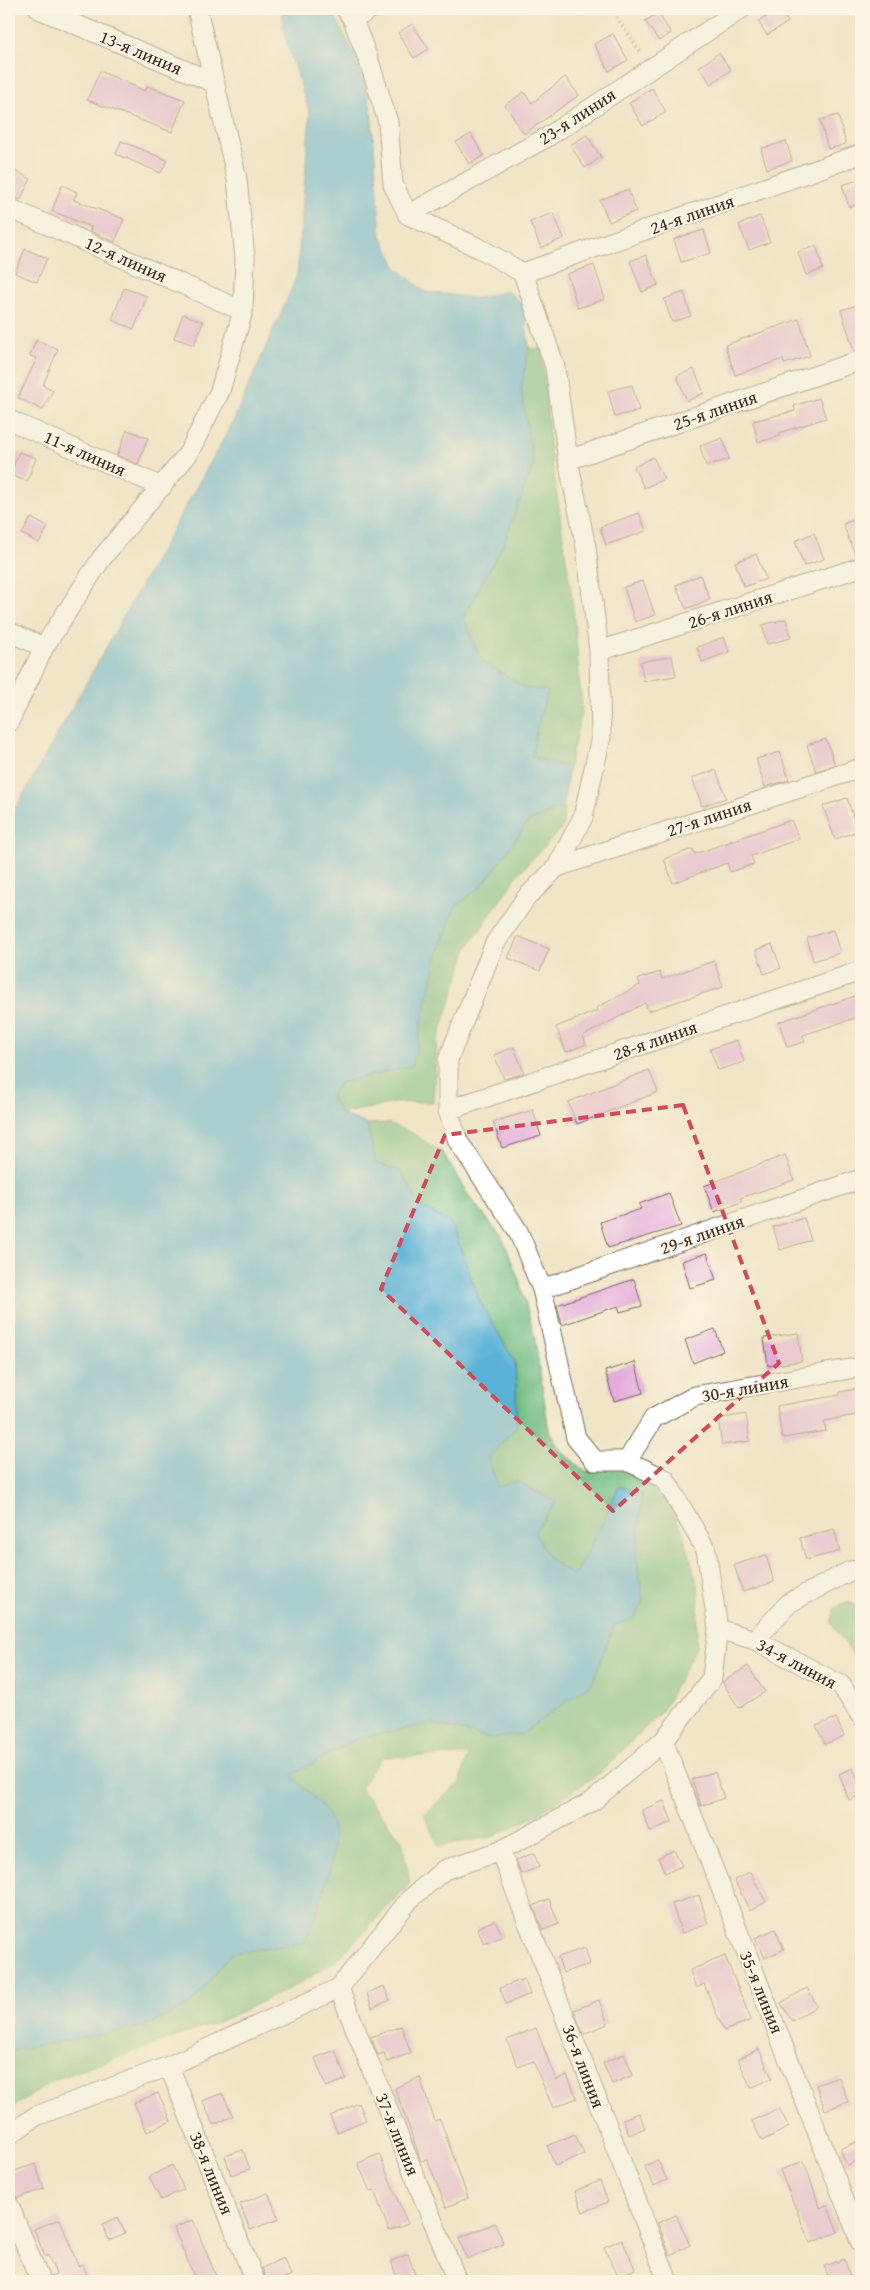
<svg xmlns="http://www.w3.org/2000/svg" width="870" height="2290" font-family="'Gentium Book Plus',serif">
<rect width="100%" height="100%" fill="#fcf5e5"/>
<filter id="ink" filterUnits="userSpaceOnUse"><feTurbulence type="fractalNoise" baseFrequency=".02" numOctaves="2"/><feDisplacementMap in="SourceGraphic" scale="10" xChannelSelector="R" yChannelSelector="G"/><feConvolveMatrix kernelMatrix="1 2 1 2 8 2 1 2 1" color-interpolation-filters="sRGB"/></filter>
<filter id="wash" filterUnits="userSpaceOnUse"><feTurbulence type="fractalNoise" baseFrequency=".0096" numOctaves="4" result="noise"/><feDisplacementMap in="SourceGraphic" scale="20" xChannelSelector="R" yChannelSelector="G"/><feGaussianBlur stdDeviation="1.12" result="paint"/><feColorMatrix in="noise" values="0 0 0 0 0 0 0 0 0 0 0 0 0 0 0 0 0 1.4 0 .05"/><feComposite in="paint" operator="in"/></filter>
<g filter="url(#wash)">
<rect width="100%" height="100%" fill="#f0e5c7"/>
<path fill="#72bd85" stroke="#567452" d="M529,348L542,349L550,447L573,606L582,709L569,767L532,757L536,731L525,688L481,660L463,617L503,545L533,465L521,388Z
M563,807V827L519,873L468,947L437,1043L433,1102L394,1103L341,1114L331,1097L338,1083L354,1079L438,954L455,907L482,886L528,822Z
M388,1123L412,1133L443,1153L470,1198L502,1237L519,1280L534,1334L549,1431L561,1451L585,1471L616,1469L636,1473L660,1489L683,1531L699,1592L696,1647L663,1710L601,1772L535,1816L492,1837L439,1846L424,1815L459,1783L469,1755L381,1757L360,1788L402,1840L410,1883L338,1959L299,1984L219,2022L54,2080L9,2110V2054L18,2049L190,2005L232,1953L305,1942L329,1816L292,1775L355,1739L432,1723L492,1739L592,1683L614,1625L634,1619L643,1602L637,1560L642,1494L619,1486L603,1522L574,1577L549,1558L534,1532L556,1503L497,1488L489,1457L517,1426L515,1362L480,1302L451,1223L421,1207L401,1171L376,1164L367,1124Z
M849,1601L861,1607V1667L831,1623L835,1608Z"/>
<path fill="#5ab2d7" stroke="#4a6e7a" d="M281,9H331L359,63L371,108L381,235L397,268L425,292L476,298L508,291L524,306L529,348L521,388L533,465L503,545L463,617L481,660L525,688L548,690L536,731L532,757L569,767L563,807L528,822L482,886L455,907L438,954L412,1066L339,1083L331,1097L341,1114L367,1124L376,1164L401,1171L421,1207L451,1223L480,1302L515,1362L517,1426L489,1457L497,1487L517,1481L556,1502L534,1532L549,1558L573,1576L603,1522L619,1486L642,1494L637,1560L643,1601L634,1619L614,1625L592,1683L522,1734L492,1739L432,1723L355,1739L292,1775C303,1789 319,1800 328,1815C346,1844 316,1912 305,1942L232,1953L190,2005L143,2027L18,2049L9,2054V859L13,853L14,811L232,424L297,276L310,114L287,44Z"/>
<g id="blocks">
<path fill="#e3acdb" d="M780,9L788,22L767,35L758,21Z
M658,13L671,33L659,41L645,21Z
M412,24L429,49L414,58L398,33Z
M613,34L628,60L609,71L594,44Z
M719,53L731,70L711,84L699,67Z
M100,71L145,91L147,86L185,100L172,132L87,100Z
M565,77L579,95L524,134L505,105L524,92L532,103Z
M652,88L666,112L643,126L629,103Z
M838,115L846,144L828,149L820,120Z
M471,134L484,156L469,164L456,142Z
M587,135L601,157L585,168L570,145Z
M121,141L167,160L161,173L116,154Z
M786,141L792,161L767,169L761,149Z
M9,168L31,179L20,200L9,194Z
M861,179V203L849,207L842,185Z
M62,185L77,192L74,200L124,219L115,242L90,231L91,227L52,211Z
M628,189L636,211L609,222L600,200Z
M553,213L564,238L541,248L530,222Z
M760,216L770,242L749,250L739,225Z
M704,230L711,253L681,262L674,239Z
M816,246L823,269L806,275L798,252Z
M25,249L47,258L37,282L15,273Z
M646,255L658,285L642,292L630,261Z
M594,265L605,299L578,308L567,274Z
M124,288L147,296L134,329L112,320Z
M684,292L691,316L672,322L664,299Z
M858,305L861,315V349L854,351L841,310Z
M183,314L203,322L194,345L174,338Z
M799,319L810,356L784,364L783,359L735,375L725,345Z
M36,340L58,349L43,385L53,390L43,410L18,398L37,358L30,356Z
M694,369L704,393L687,401L677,376Z
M632,385L639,410L615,417L608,391Z
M819,398L826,418L779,433L780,436L758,442L753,421L795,411L794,406Z
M127,430L148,438L138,464L117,455Z
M723,438L729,459L706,466L700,446Z
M19,452L36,458L27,481L10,475Z
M653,457L664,479L644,488L634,467Z
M639,513L646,531L606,545L600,527Z
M861,517V556L856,557L843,524Z
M31,518L48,527L39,543L22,534Z
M814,533L824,559L804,566L795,541Z
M756,554L766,579L744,587L735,562Z
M700,575L710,599L686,609L676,585Z
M643,581L655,615L635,622L624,587Z
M786,619L791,638L767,644L762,625Z
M724,637L729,652L702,662L697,647Z
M672,656L676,676L644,681L640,662Z
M826,739L835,765L816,771L807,745Z
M780,752L789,780L765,787L756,759Z
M716,770L726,798L702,806L692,778Z
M847,798L858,831L835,839L823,806Z
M791,820L799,839L751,856L754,864L730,872L727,863L673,883L664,859L693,849L695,854Z
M833,930L840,953L813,961L807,938Z
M518,936L549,949L540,971L508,958Z
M772,944L781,968L764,974L756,950Z
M714,961L723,987L648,1011L645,1003L583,1036L586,1044L566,1052L556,1027L597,1011L596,1008L640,985L638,979L660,972L662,979Z
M861,994V1016L803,1035L805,1042L787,1047L779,1022Z
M737,1040L744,1062L718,1070L710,1049Z
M514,1047L524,1073L504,1079L494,1055Z
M649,1070L658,1092L577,1124L568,1102Z
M533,1110L541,1136L502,1148L493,1122Z
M785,1155L794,1180L740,1198L742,1202L714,1212L704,1186Z
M669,1193L681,1226L608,1248L600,1222L641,1209L639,1204Z
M804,1218L811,1240L780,1250L773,1227Z
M707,1253L716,1280L690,1288L682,1261Z
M634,1279L642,1306L620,1312L618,1306L562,1325L557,1305Z
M715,1329L723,1351L693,1363L685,1340Z
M798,1333L802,1361L768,1366L764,1338Z
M635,1362L643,1393L614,1401L605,1371Z
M861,1388V1414L824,1421L826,1431L782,1438L777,1406L840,1395V1392Z
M746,1414L750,1441L722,1445L718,1419Z
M834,1529L840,1551L806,1560L800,1538Z
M766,1555L774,1582L743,1592L734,1565Z
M748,1666L765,1692L739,1708L722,1682Z
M836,1718L844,1736L825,1744L816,1726Z
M853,1768L861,1789V1795L849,1800L839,1774Z
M715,1772L724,1798L701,1806L692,1779Z
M664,1801L672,1822L650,1831L642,1810Z
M674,1850L682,1866L665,1873L658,1858Z
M534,1853L539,1867L521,1874L516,1860Z
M750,1872L766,1902L750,1911L734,1880Z
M699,1895L708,1924L682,1933L672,1904Z
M549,1899L559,1924L543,1930L533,1906Z
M495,1920L503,1936L484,1944L477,1928Z
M775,1929L784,1949L765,1958L755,1938Z
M585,1948L590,1964L563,1973L558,1957Z
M725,1956L751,2020L724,2031L704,1984L696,1988L690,1970Z
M524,1979L530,1994L506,2004L500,1988Z
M384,1986L390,2000L372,2008L367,1993Z
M807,1988L817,2006L792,2021L781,2003Z
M599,2000L608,2024L583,2034L574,2010Z
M401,2026L411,2053L387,2062L384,2053L378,2055L371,2037Z
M536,2028L556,2080L567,2075L577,2098L553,2108L533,2061L518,2067L507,2040Z
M759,2049L772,2078L751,2088L738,2059Z
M335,2050L346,2079L326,2087L315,2058Z
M624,2054L633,2075L612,2084L603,2063Z
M420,2077L434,2121L440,2119L468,2198L446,2207L427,2159L421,2161L395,2088Z
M839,2077L848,2102L825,2110L816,2085Z
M158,2093L171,2121L147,2132L134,2103Z
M222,2093L233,2116L213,2125L203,2101Z
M359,2103L366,2120L337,2132L330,2116Z
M779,2108L789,2127L762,2141L752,2121Z
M639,2113L645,2128L629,2135L623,2119Z
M575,2134L584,2154L555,2166L547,2146Z
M861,2140V2159L847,2165L840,2149Z
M243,2150L250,2169L231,2175L225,2156Z
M379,2154L408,2224L389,2231L374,2190L370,2191L358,2163Z
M658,2160L667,2180L654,2186L644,2166Z
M804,2161L820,2208L827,2205L838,2232L810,2243L780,2170Z
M35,2164L44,2189L17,2198L9,2173Z
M172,2165L184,2189L161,2200L149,2177Z
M600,2181L608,2202L583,2212L575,2191Z
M268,2193L279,2219L250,2230L240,2204Z
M676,2215L690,2245L670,2255L658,2223Z
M118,2217L125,2233L109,2240L102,2224Z
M60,2219L78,2266L83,2264L89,2281H51L50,2276L56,2274L48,2255L45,2257L34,2229Z
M193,2220L218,2281H196L174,2228Z
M495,2223L504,2244L467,2259L459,2238Z
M622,2239L635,2269L618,2276L604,2247Z
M408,2254L417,2281H398L391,2261Z
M283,2258L291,2275L278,2281H267L262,2268Z
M844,2259L852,2281H830L824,2266Z"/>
</g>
</g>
<g filter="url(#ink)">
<use href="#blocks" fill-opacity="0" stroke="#7a6b59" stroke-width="1"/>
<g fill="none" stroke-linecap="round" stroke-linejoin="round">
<g stroke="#7a6b59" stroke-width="21">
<path id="minor" d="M39,9L215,83
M353,20L370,9
M9,208L243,311
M408,215L549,136L741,9
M523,273L861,154
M9,420L162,487
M568,460L861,360
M9,632L44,647
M599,651L861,567
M9,722L44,647L101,559L188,454L220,391L243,311L245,258L237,179L197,9
M557,867L861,768
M448,1110L861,971
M542,1289L861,1179
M627,1461L654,1418L695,1396L861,1367
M718,1629L755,1640L841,1685L861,1716
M755,1640L789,1603L850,1571L861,1570
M663,1741L861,2243
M500,1851L668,2281
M339,1988L457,2281
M169,2066L255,2281
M9,2135L36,2116L169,2066L339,1988L410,1899L444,1870L500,1851L593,1801L663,1741L712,1678L718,1629L706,1550L665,1479L627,1461H595L576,1438L542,1289L518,1231L458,1141L448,1110V1060L495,943L526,898L557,867L583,817L601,737L599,651L586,547L568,460L555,367L523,273L481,249L408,215L393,184L388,122L370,64L353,20L346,9
M9,2205L40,2281"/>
</g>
<path stroke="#7a6b59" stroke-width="3" stroke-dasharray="1 4" stroke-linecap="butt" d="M611,9L642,54"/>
<use href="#minor" stroke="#fff" stroke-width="19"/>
</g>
</g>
<path d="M0 0H870V2290H0ZM683,1105L779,1363L613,1511L381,1289L445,1135Z" fill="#f0e5c7" fill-opacity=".55" fill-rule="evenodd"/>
<path fill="none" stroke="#d1495b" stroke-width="4" stroke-dasharray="10 6" stroke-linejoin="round" d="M683,1105L779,1363L613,1511L381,1289L445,1135Z"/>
<g text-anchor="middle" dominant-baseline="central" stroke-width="4" stroke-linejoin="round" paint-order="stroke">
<g font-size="18" fill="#3b2a1e" stroke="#fcf5e5">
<text transform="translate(141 52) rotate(23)">13-я линия</text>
<text transform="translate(577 116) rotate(-33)">23-я линия</text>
<text transform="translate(692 214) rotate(-19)">24-я линия</text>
<text transform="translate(126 259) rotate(24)">12-я линия</text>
<text transform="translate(715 410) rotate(-19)">25-я линия</text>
<text transform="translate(85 453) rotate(24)">11-я линия</text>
<text transform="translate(730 609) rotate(-18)">26-я линия</text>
<text transform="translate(709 817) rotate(-18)">27-я линия</text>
<text transform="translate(655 1040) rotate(-19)">28-я линия</text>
<text transform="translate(702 1234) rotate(-19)">29-я линия</text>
<text transform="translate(745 1388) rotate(-10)">30-я линия</text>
<text transform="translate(797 1663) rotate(28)">34-я линия</text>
<text transform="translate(762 1992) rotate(68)">35-я линия</text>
<text transform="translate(584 2066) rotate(69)">36-я линия</text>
<text transform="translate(398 2134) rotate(68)">37-я линия</text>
<text transform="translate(212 2173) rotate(68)">38-я линия</text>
</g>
</g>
<rect width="870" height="2290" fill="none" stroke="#fcf5e5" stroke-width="30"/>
</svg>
